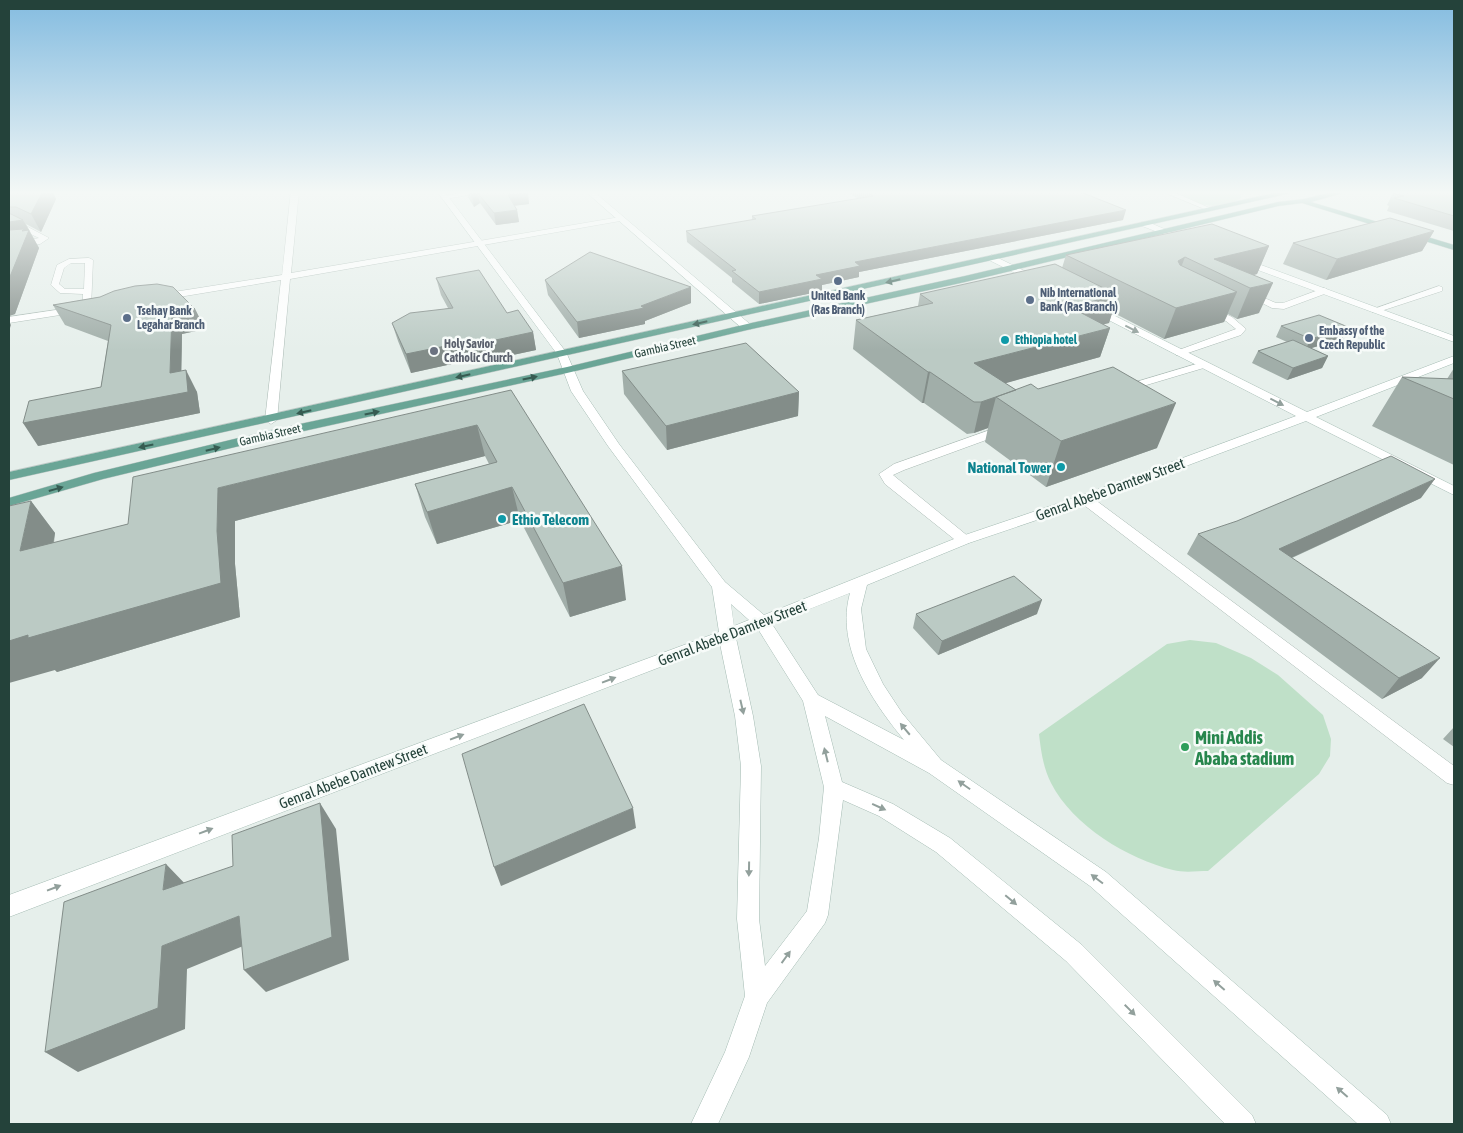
<svg xmlns="http://www.w3.org/2000/svg" width="1463" height="1133" font-family="'Asap Condensed',sans-serif">
<rect width="100%" height="100%" fill="#e6efeb"/>
<path fill="#bfe0c8" d="M1166,191H1235L1240,193L1241,198C1215,215 1191,201 1166,191Z
M1190,640L1216,643L1251,658L1278,675L1323,715L1331,739L1330,756L1319,774L1208,871C1197,871 1184,873 1173,870C1128,859 1073,826 1051,783C1043,767 1041,751 1039,734L1167,644Z"/>
<g fill="none" stroke-linecap="round" stroke-linejoin="round">
<g stroke="#a8b8b2" stroke-width="1">
<path id="lane" d="M1161,191H1171L1212,209L1207,210Z
M9,226H26L49,238L40,244L9,248V244L39,238L22,230H9Z
M89,258L93,260L91,308L87,311L83,308V294L60,293L51,285L57,265L69,259ZM71,263H85L84,289H65L59,284L64,268Z
M1439,286L1442,287V291L1378,312H1372L1371,310Z
M1324,288L1327,289V293L1284,309L1272,308L1244,294L1248,291L1276,303H1283Z
M1209,306L1232,317L1246,329L1241,335L1182,355H1176V351L1236,329L1226,321L1206,311L1205,309Z"/>
</g>
<g stroke="#a8b8b2" stroke-width="1">
<path id="street" d="M291,191H299L291,273L620,217L624,219L620,221L290,279L277,420L271,424L265,420L281,280L161,300L156,297L161,294L282,275Z
M470,191H492L445,199L441,197Z
M76,307L79,308V312L9,323V317Z
M1203,362L1208,365L1207,367L1123,392L1117,389L1119,387Z
M1004,425L1008,426L1010,429L1008,432L904,470L893,475L969,537L971,540L969,543H959L885,484L879,474L894,464Z
M1085,495L1090,496L1454,766V785L1447,783L1080,502L1078,499L1080,496Z"/>
</g>
<g stroke="#a4bbb3" stroke-width="1">
<path id="secondary" d="M437,191H444L566,352L583,391L619,444L725,582L764,615L959,537L1080,496L1296,416L1089,310V306H1095L1307,412L1454,356V363L1316,417L1454,486V495L1306,421L1090,502L969,543L867,585L861,609L866,649L883,684L902,713L941,760L1106,872L1387,1115L1391,1124H1358L1090,886L929,773L825,716L842,782L893,804L950,838L1082,945L1252,1115L1256,1124H1225L1066,961L936,852L879,816L843,800L828,915L825,923L767,1003L749,1057L718,1124H691L725,1052L745,996L737,919L741,766L735,716L720,644L9,917V895L719,632L712,587L608,446L571,391L557,354ZM850,593C835,646 871,700 904,740L818,695L772,624ZM731,604L749,620L734,626ZM758,629L803,701L824,787L819,838L807,911L765,966L759,919L761,766L753,716L736,638Z
M585,191H593L751,325V329H743Z
M1142,222H1148L1183,237L1176,239L1142,226Z
M992,255L1041,279L1043,281L1041,283H1035L989,260L988,258Z
M1242,258L1454,336V342L1239,263V259Z"/>
</g>
<g stroke="#c2cac8" stroke-width="1">
<path id="primary" d="M1283,191H1300L9,480V472Z
M1336,191H1350L1311,202L1454,245V250L1302,203L1278,206L965,282L747,330L567,373L272,438L103,479L9,506V498L94,473L272,430L567,367L747,324L965,276L1278,202L1304,199Z"/>
</g>
<use href="#lane" fill="#fff" fill-rule="evenodd"/>
<use href="#street" fill="#fff" fill-rule="evenodd"/>
<use href="#secondary" fill="#fff" fill-rule="evenodd"/>
<use href="#primary" fill="#6aa596" fill-rule="evenodd"/>
</g>
<path fill="#a1aea9" d="M9,191H52L56,199L41,232L26,224L39,248L15,314L9,316Z
M467,191H527L529,204L514,206L517,210L519,222L496,225L480,203L474,207L468,197Z
M845,191H1078L1123,220L859,272V277L822,285V291L759,304L732,282V278L687,242L686,231L752,220V216L859,199Z
M1454,191V231L1387,211L1389,206L1387,205L1393,193Z
M1434,231L1422,251L1326,280L1283,264L1293,243Z
M1269,246L1257,274L1254,275L1259,313L1237,319L1228,314L1224,322L1164,339L1112,312L1109,323L1103,324L1110,328L1100,357L1005,383L1016,390L1038,389L1157,448L1046,487L985,442L988,428L974,433L967,434L924,403H922L853,349L856,320L918,306L920,294L1062,268L1066,255Z
M436,278L507,313L533,332L536,350L481,362L479,358L411,373L398,341L392,323L448,308L441,295Z
M545,280L691,303L645,321V324L579,338L548,295Z
M100,297L195,309L205,329L182,334L181,371L197,392L200,413L38,446L101,387L108,341L65,325L53,305Z
M1281,326L1348,327L1342,339L1311,348L1328,356L1322,368L1287,380L1252,363L1258,351L1287,342L1276,337Z
M1454,368V465L1372,426L1402,377L1447,379Z
M622,371L799,392L798,416L667,450L624,394Z
M511,390L626,600L570,617L520,520L437,544L425,517L415,484L489,464L485,456L235,521V564L240,617L57,672L55,670L31,501L55,533L54,543L128,524Z
M1421,498L1292,558L1422,678L1382,699L1187,554L1198,534Z
M916,614H1037L938,655L913,628Z
M1454,727V747L1443,739Z"/>
<path fill="#838d89" d="M43,191H52L56,199L41,232L31,214Z
M477,192L480,203L474,207L472,195Z
M528,193L529,204L510,206L508,195Z
M517,210L519,222L496,225L494,213Z
M1126,210L1123,220L859,272V277L822,285V291L759,304V292L855,262Z
M23,220L39,248L15,314L9,316V222Z
M1434,231L1422,251L1326,280L1337,259Z
M1269,246L1257,274L1233,280L1214,259Z
M1185,257L1174,286L1178,261Z
M1273,283L1259,313L1237,319L1250,288Z
M691,287V303L645,321V324L579,338L577,322L641,306Z
M1237,292L1224,322L1164,339L1176,308Z
M1118,295L1109,323L1062,335L1070,307Z
M195,309L205,329L182,334L181,393L186,370L197,392L200,413L38,446L23,423L170,373L172,313Z
M9,321L11,325L9,331Z
M1348,327L1342,339L1305,350L1311,339Z
M1110,328L1100,357L967,394L974,363Z
M533,332L536,350L481,362L477,344Z
M475,340L479,358L411,373L406,354Z
M1328,356L1322,368L1287,380L1293,368Z
M928,372H930L924,403H922Z
M799,392L798,416L667,450L666,426Z
M996,397L988,428L974,433L981,402Z
M1176,403L1157,448L1046,487L1061,441Z
M477,425L485,456L235,521V564L240,617L57,672L55,670L9,683V641L217,531L218,488Z
M1435,479L1421,498L1267,569L1279,549Z
M512,487L520,520L437,544L427,512Z
M31,501L55,533L46,584L20,551Z
M622,566L626,600L570,617L563,583Z
M1042,600L1037,614L938,655L942,641Z
M1440,658L1422,678L1382,699L1399,678Z
M320,803L336,829L349,960L266,992L244,970Z
M633,808L636,828L501,886L494,867Z
M166,864L190,889L163,890Z
M239,916L260,939L187,969L185,1029L78,1072L45,1052L162,946Z"/>
<path fill="#bbcac4" stroke="#838d89" d="M9,191H43L31,214L16,207H9Z
M469,191H527L528,193L508,195L517,210L494,213L477,192L472,195Z
M865,191H1078L1126,210L855,262L860,266L816,275L822,279L759,292L732,271L736,270L686,231L756,219L752,216L873,196Z
M1399,191H1454V216L1394,198L1404,196L1393,193Z
M9,214H11L23,220L9,222Z
M1390,218L1434,231L1337,259L1293,243Z
M1212,224L1269,246L1214,259L1273,283L1250,288L1185,257L1178,261L1180,265L1237,292L1176,308L1066,255Z
M24,229L22,231L29,230L9,279V230Z
M590,252L691,287L641,306L644,308L577,322L545,280Z
M1055,264L1118,295L1070,307L1110,328L974,363L1016,390L981,402H974L930,372H928L856,320L933,303L920,294Z
M479,270L507,313L518,310L533,332L477,344L475,340L406,354L392,323L410,313L453,308L436,278Z
M157,284L173,287L195,309L172,313L170,373L186,370L188,392L23,423L29,401L101,387L111,325L53,305L100,297L114,291L135,286Z
M1319,315L1348,327L1311,339L1281,326Z
M1293,340L1328,356L1293,368L1258,351Z
M746,343L799,392L666,426L622,371Z
M1113,367L1176,403L1061,441L996,397L1031,384L1038,389Z
M1402,377L1454,379V399Z
M511,390L622,566L563,583L512,487L427,512L415,484L497,462L477,425L218,488L217,531L221,583L28,638V635L9,641V506L31,501L20,551L128,524L133,477Z
M1391,456L1435,479L1279,549L1440,658L1399,678L1198,534L1237,521Z
M1014,576L1042,600L942,641L916,614Z
M584,704L633,808L494,867L462,754Z
M320,803L332,937L244,970L239,916L162,946L158,1008L45,1052L64,902L166,864L163,890L233,866L232,835Z"/>
<defs><path id="oneway-solid" d="M-6-.8H1V-3.2L6.5 0L1 3.2V.8H-6Z" transform="scale(1.25)"/></defs>
<g fill="#365b51">
<use href="#oneway-solid" transform="translate(893 281) rotate(167)"/>
<use href="#oneway-solid" transform="translate(700 323) rotate(167)"/>
<use href="#oneway-solid" transform="translate(463 376) rotate(167)"/>
<use href="#oneway-solid" transform="translate(530 378) rotate(-12)"/>
<use href="#oneway-solid" transform="translate(304 412) rotate(167)"/>
<use href="#oneway-solid" transform="translate(372 413) rotate(-12)"/>
<use href="#oneway-solid" transform="translate(146 446) rotate(168)"/>
<use href="#oneway-solid" transform="translate(213 449) rotate(-14)"/>
<use href="#oneway-solid" transform="translate(56 489) rotate(-16)"/>
</g>
<g fill="#92a09c">
<use href="#oneway-solid" transform="translate(1132 329) rotate(27)"/>
<use href="#oneway-solid" transform="translate(1277 402) rotate(27)"/>
<use href="#oneway-solid" transform="translate(609 680) rotate(-21)"/>
<use href="#oneway-solid" transform="translate(742 707) rotate(77)"/>
<use href="#oneway-solid" transform="translate(905 729) rotate(-130)"/>
<use href="#oneway-solid" transform="translate(457 737) rotate(-21)"/>
<use href="#oneway-solid" transform="translate(826 755) rotate(-104)"/>
<use href="#oneway-solid" transform="translate(964 785) rotate(-145)"/>
<use href="#oneway-solid" transform="translate(879 807) rotate(24)"/>
<use href="#oneway-solid" transform="translate(206 831) rotate(-21)"/>
<use href="#oneway-solid" transform="translate(749 869) rotate(91)"/>
<use href="#oneway-solid" transform="translate(1097 879) rotate(-143)"/>
<use href="#oneway-solid" transform="translate(54 888) rotate(-21)"/>
<use href="#oneway-solid" transform="translate(1011 900) rotate(40)"/>
<use href="#oneway-solid" transform="translate(786 957) rotate(-54)"/>
<use href="#oneway-solid" transform="translate(1219 985) rotate(-139)"/>
<use href="#oneway-solid" transform="translate(1130 1010) rotate(45)"/>
<use href="#oneway-solid" transform="translate(1342 1092) rotate(-139)"/>
</g>
<linearGradient id="sky" x2="0" y2="1"><stop stop-color="#84bce0"/><stop offset="0.55" stop-color="#f4f8f6"/><stop offset="1" stop-color="#f4f8f6" stop-opacity="0"/></linearGradient>
<rect width="1463" height="350" fill="url(#sky)"/>
<g fill="#5c6f8a" stroke="#f7fbf9" stroke-width="2">
<circle cx="838" cy="281" r="5"/>
<circle cx="1030" cy="300" r="5"/>
<circle cx="127" cy="318" r="5"/>
<circle cx="1309" cy="338" r="5"/>
</g>
<g fill="#0f9aa8" stroke="#f7fbf9" stroke-width="2">
<circle cx="1005" cy="340" r="5"/>
<circle cx="1061" cy="467" r="5"/>
<circle cx="502" cy="519" r="5"/>
</g>
<circle fill="#6b7280" stroke="#f7fbf9" stroke-width="2" cx="434" cy="351" r="5"/>
<circle fill="#2e9e5b" stroke="#f7fbf9" stroke-width="2" cx="1185" cy="747" r="5"/>
<g text-anchor="middle" dominant-baseline="central" stroke-width="5" stroke-linejoin="round" paint-order="stroke">
<g font-size="12" font-weight="bold" fill="#4e5e75" stroke="#f7fbf9" text-anchor="start">
<text x="1040" y="293">Nib International<tspan x="1040" dy="14">Bank (Ras Branch)</tspan></text>
<text x="838" y="296" text-anchor="middle">United Bank<tspan x="838" dy="14">(Ras Branch)</tspan></text>
<text x="137" y="311">Tsehay Bank<tspan x="137" dy="14">Legahar Branch</tspan></text>
<text x="1319" y="331">Embassy of the<tspan x="1319" dy="14">Czech Republic</tspan></text>
</g>
<g font-size="12" font-weight="bold" fill="#0d838f" stroke="#f7fbf9" text-anchor="start">
<text x="1015" y="340">Ethiopia hotel</text>
</g>
<g font-size="12" font-weight="bold" fill="#5b616d" stroke="#f7fbf9" text-anchor="start">
<text x="444" y="344">Holy Savior<tspan x="444" dy="14">Catholic Church</tspan></text>
</g>
<g font-size="12" fill="#24423a" stroke="#f7fbf9">
<text transform="translate(665 347) rotate(-13)">Gambia Street</text>
<text transform="translate(270 435) rotate(-13)">Gambia Street</text>
</g>
<g font-size="15" font-weight="bold" fill="#0d838f" stroke="#f7fbf9" text-anchor="end">
<text x="1051" y="467">National Tower</text>
<text x="512" y="519" text-anchor="start">Ethio Telecom</text>
</g>
<g font-size="15" fill="#24423a" stroke="#f7fbf9">
<text transform="translate(1110 489) rotate(-20)">Genral Abebe Damtew Street</text>
<text transform="translate(732 633) rotate(-21)">Genral Abebe Damtew Street</text>
<text transform="translate(353 776) rotate(-21)">Genral Abebe Damtew Street</text>
</g>
<g font-size="18" font-weight="bold" fill="#27864d" stroke="#f7fbf9" text-anchor="start">
<text x="1195" y="737">Mini Addis<tspan x="1195" dy="21">Ababa stadium</tspan></text>
</g>
</g>
<rect width="1463" height="1133" fill="none" stroke="#24423a" stroke-width="20"/>
</svg>
